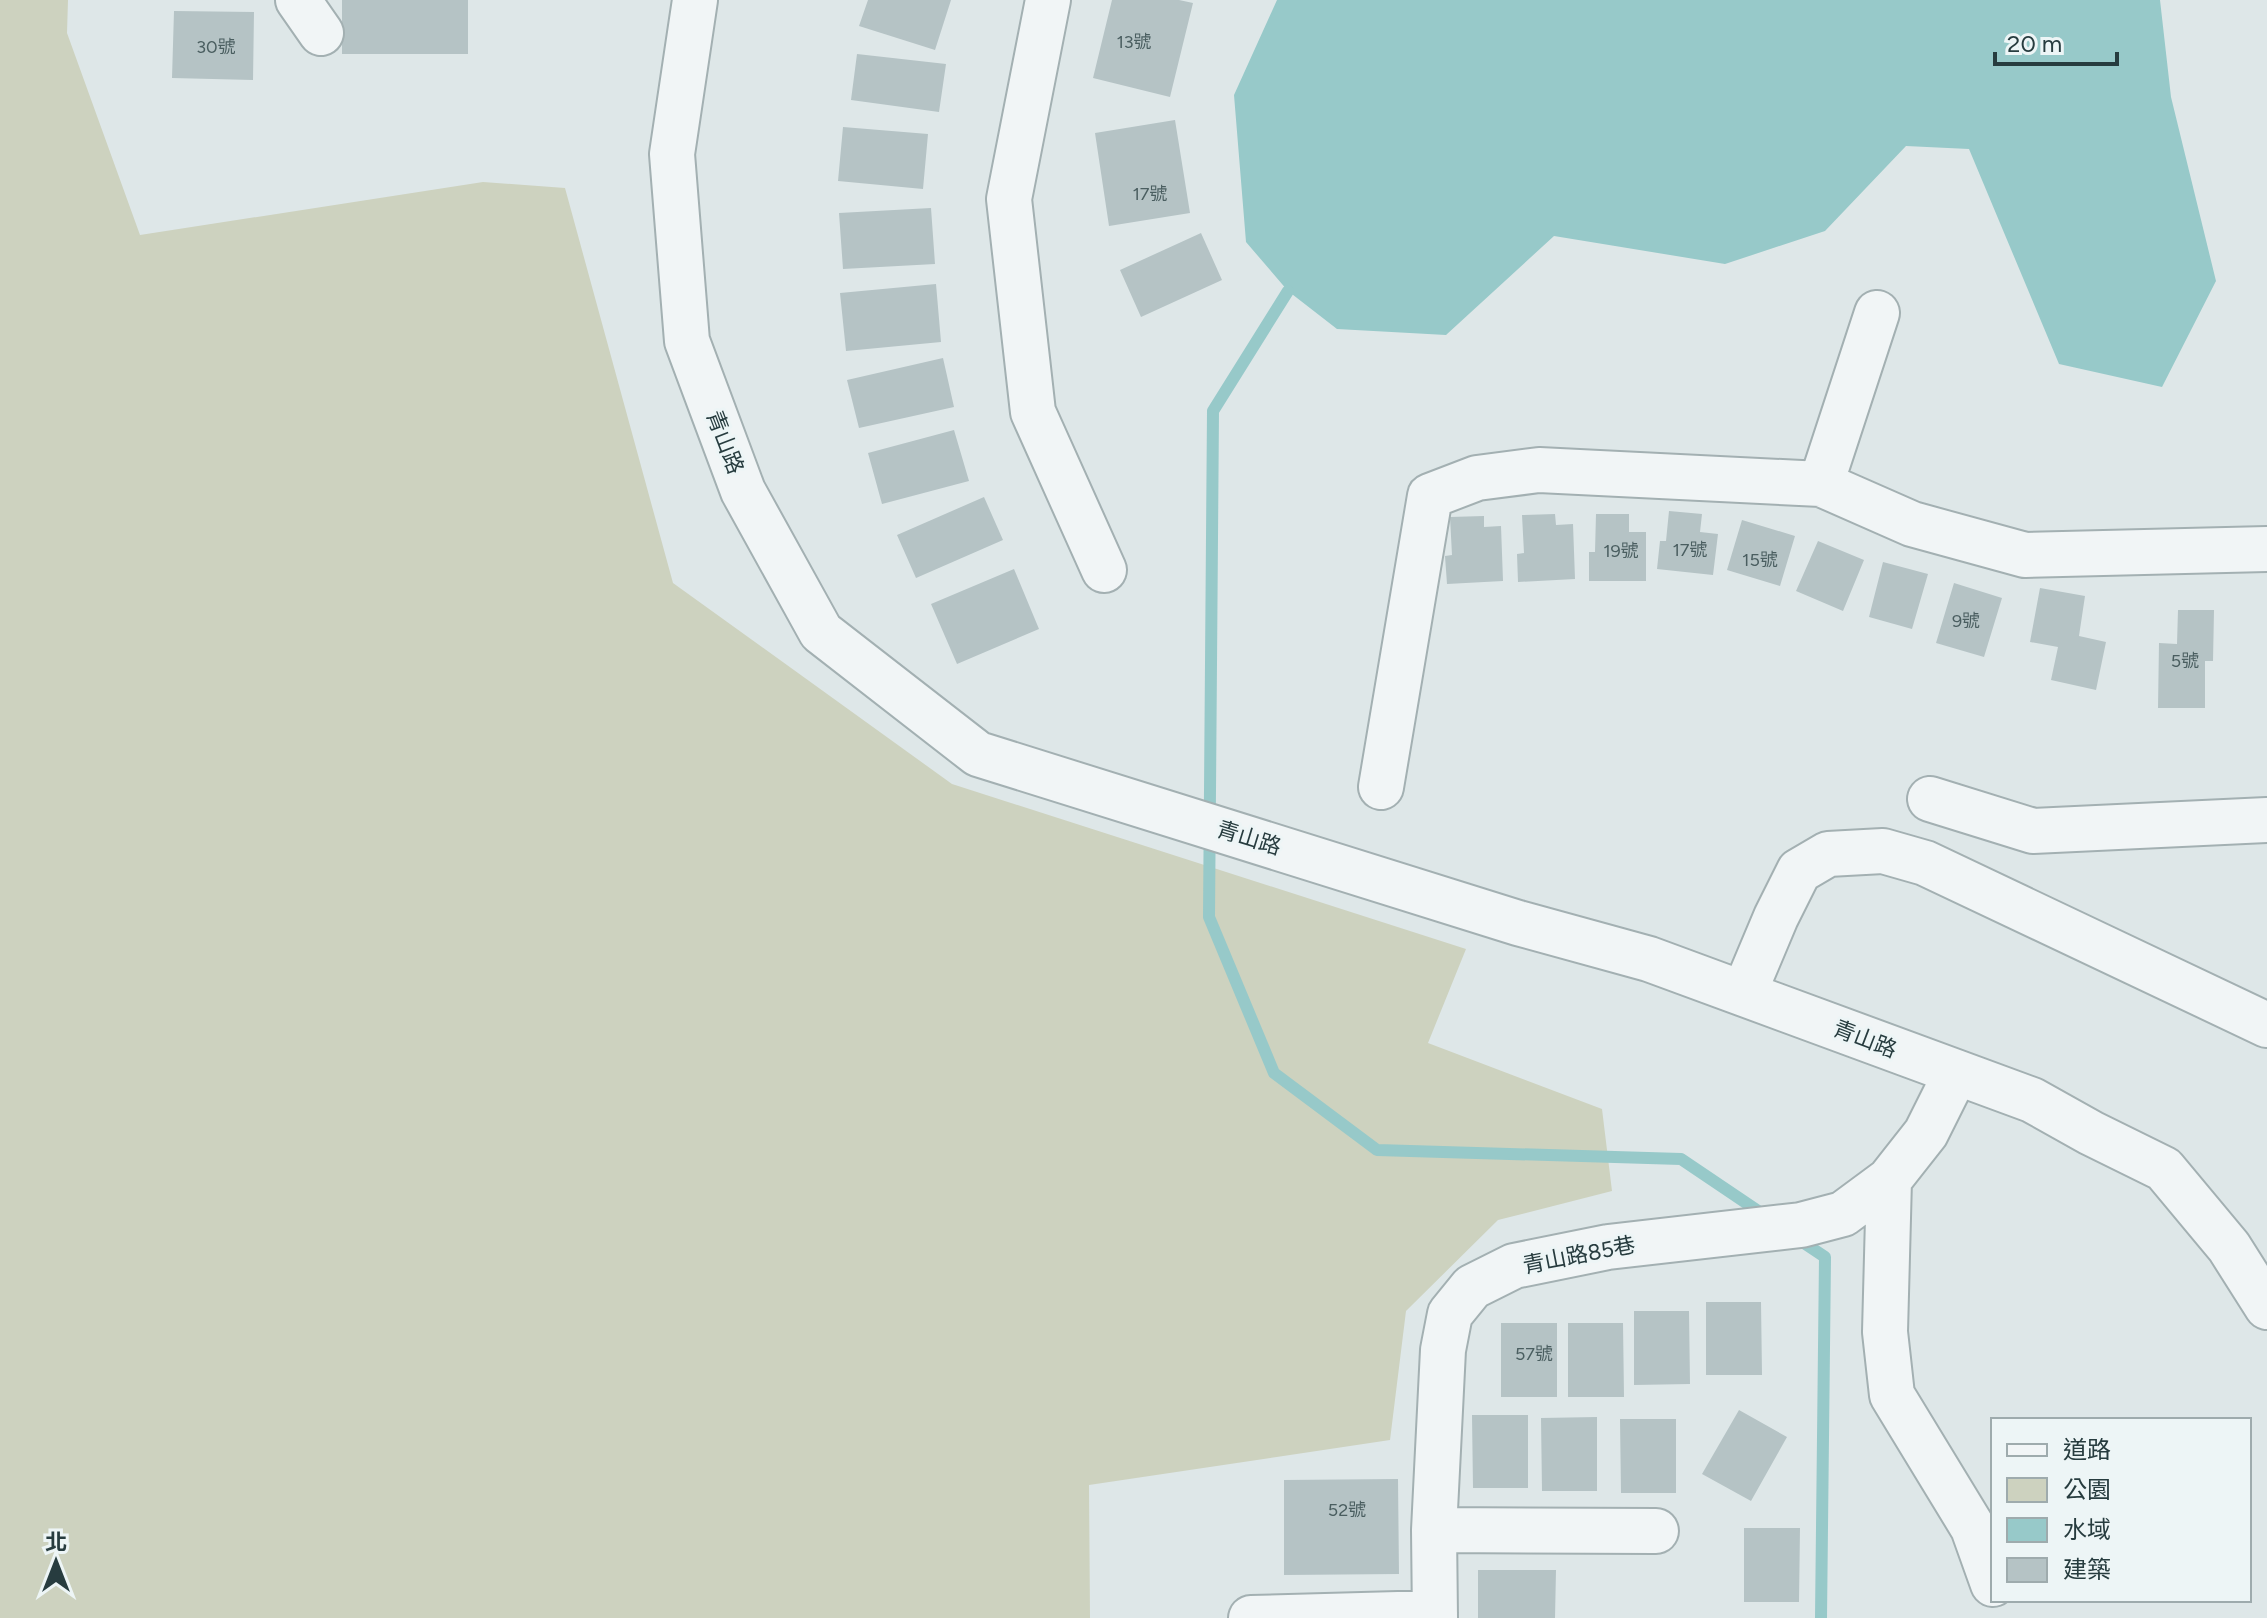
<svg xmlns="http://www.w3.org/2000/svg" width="2267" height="1618" font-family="Figtree,'Noto Sans TC',sans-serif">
<rect width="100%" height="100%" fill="#dee7e8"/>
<path fill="#cdd2bf" d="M0,0H68L67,33L140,235L483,182L565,188L673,583L952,784L1466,949L1428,1043L1602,1109L1612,1191L1498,1220L1406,1311L1390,1440L1089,1485L1090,1618H0Z"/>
<path fill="#97c9c9" d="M1277,0H2160L2171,97L2216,281L2162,387L2059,364L1969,149L1906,146L1825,231L1725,264L1554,236L1446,335L1337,329L1288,291L1246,242L1234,95Z"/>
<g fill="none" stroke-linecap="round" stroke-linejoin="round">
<path stroke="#97c9c9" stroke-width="12" d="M1288,291L1213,411L1209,917L1274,1073L1377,1150L1681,1159L1767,1217
M1795,1237L1825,1257L1821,1618"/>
</g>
<path fill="#b5c3c5" d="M342,0H468V54H342Z
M868,0H951L935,50L859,26Z
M1112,0H1179L1193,3L1170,97L1093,78Z
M174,11L254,12L253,80L172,78Z
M857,54L946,64L939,112L851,100Z
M1175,120L1190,213L1109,226L1095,133Z
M843,127L928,134L923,189L838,181Z
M931,208L935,264L843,269L839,213Z
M1201,233L1222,280L1141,317L1120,270Z
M936,284L941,342L846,351L840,293Z
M943,358L954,407L859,428L847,380Z
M954,430L969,481L882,504L868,453Z
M984,497L1003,540L916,578L897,535Z
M1669,511L1702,514L1700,532L1718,534L1713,575L1657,569L1660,541H1666Z
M1555,514L1556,525L1573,524L1575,579L1518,582L1517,554L1524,553L1522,515Z
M1596,514H1629V532H1646V581H1589V552H1595Z
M1484,516V527L1501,526L1503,581L1447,584L1445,556L1452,555L1450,517Z
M1742,520L1795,536L1780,586L1727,570Z
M1818,541L1864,560L1843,611L1796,591Z
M1883,562L1928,574L1912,629L1869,617Z
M1014,569L1039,629L957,664L931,604Z
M1954,583L2002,598L1984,657L1936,643Z
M2040,588L2085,596L2079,636L2106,642L2096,690L2051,680L2058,647L2030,642Z
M2178,610H2214L2213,661H2205V708H2158L2159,643L2177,644Z
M1706,1302H1761L1762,1375H1706Z
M1634,1311H1689L1690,1384L1634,1385Z
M1501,1323H1557V1397H1501Z
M1568,1323H1623L1624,1397H1568Z
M1739,1410L1787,1437L1751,1501L1702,1474Z
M1472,1415H1528V1488H1473Z
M1597,1417V1491H1542L1541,1418Z
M1620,1419H1676V1493H1621Z
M1398,1479L1399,1574L1284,1575V1480Z
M1744,1528H1800L1799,1602H1744Z
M1478,1570H1556L1555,1618H1478Z"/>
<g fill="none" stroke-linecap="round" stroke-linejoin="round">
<g stroke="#a3b0b2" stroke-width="48">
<path id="minor" d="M298,0L321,33
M695,0L672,154L687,341L743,491L821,632L978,754L1518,923L1649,959L2032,1100L2091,1133L2164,1169L2229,1247L2267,1307
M1048,0L1009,199L1033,412L1104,570
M1821,484L1877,313
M1381,787L1430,496L1477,478L1539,470L1821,484L1912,524L2025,555L2267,549
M1930,799L2033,831L2267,820
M1744,993L1776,917L1799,871L1828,854L1883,851L1925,863L2267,1025
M1889,1180L1885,1332L1892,1395L1973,1528L1993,1584
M1434,1530L1656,1531
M1251,1618L1435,1613
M1435,1618L1434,1530L1443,1350L1450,1314L1472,1287L1514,1266L1608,1247L1801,1225L1843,1214L1889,1180L1926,1133L1956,1073"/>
</g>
<use href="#minor" stroke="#f1f5f6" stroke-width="44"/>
</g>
<g text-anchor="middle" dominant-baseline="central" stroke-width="6" stroke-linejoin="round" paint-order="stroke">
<g font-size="18" fill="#4a5e60">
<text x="1134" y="42">13號</text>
<text x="216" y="47">30號</text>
<text x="1150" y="194">17號</text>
<text x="1690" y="550">17號</text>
<text x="1621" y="551">19號</text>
<text x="1760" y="560">15號</text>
<text x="1966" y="621">9號</text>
<text x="2185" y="661">5號</text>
<text x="1534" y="1354">57號</text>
<text x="1347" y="1510">52號</text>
</g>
<g font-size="22" fill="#273c3f" stroke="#edf5f6">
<text transform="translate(725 442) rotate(69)">青山路</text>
<text transform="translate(1249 838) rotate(17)">青山路</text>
<text transform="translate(1865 1039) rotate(21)">青山路</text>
<text transform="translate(1579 1255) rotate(-11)">青山路85巷</text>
</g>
</g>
<rect x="1991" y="1418" width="260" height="184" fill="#edf5f6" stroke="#9eabad" stroke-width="2"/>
<rect x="2007" y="1444" width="40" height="12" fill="#f1f5f6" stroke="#9eabad" stroke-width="2"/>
<text x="2063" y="1458" font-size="24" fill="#273c3f">道路</text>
<rect x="2007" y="1478" width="40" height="24" fill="#cdd2bf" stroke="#9eabad" stroke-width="2"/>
<text x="2063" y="1498" font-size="24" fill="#273c3f">公園</text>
<rect x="2007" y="1518" width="40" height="24" fill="#97c9c9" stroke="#9eabad" stroke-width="2"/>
<text x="2063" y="1538" font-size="24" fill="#273c3f">水域</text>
<rect x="2007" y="1558" width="40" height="24" fill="#b5c3c5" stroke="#9eabad" stroke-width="2"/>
<text x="2063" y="1578" font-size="24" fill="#273c3f">建築</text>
<g transform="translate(56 1562)" stroke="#edf5f6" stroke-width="6" paint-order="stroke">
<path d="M0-6L14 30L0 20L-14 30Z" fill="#273c3f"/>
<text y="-12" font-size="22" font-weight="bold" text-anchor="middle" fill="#273c3f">北</text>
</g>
<path d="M1995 52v12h122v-12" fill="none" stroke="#273c3f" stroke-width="4"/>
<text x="2007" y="52" font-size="24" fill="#273c3f" stroke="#edf5f6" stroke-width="6" paint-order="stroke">20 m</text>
</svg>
